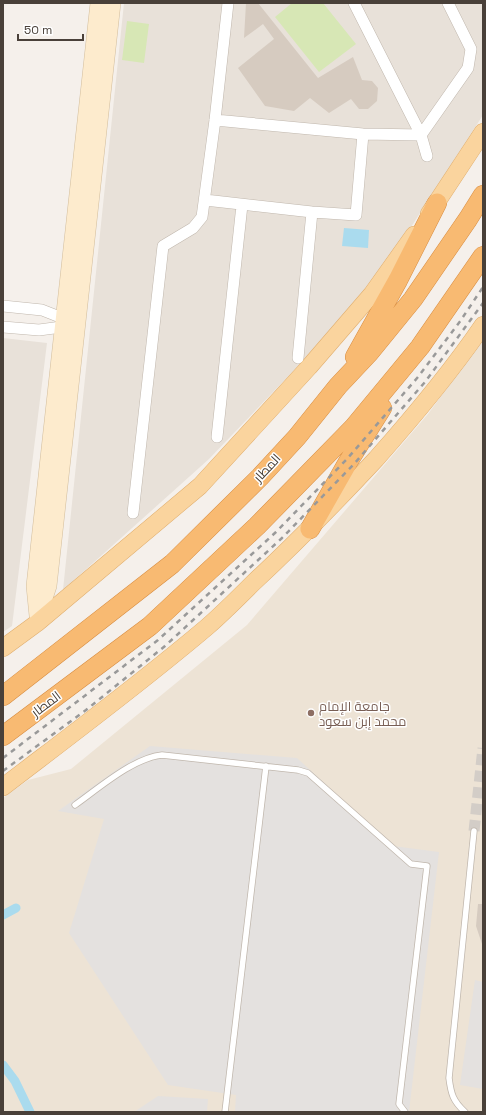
<svg xmlns="http://www.w3.org/2000/svg" width="486" height="1115" font-family="'Space Grotesk',Cairo,sans-serif">
<rect width="100%" height="100%" fill="#f5f0eb"/>
<path fill="#e8e1d9" d="M124,3H483V115L370,291L209,459L63,590Z
M3,338L47,343L12,626L3,632Z"/>
<path fill="#ede3d5" d="M483,339V1112H3V798L28,780L71,769L247,625L428,414Z"/>
<path fill="#d7e7b5" d="M292,3H323L356,44L319,72L275,17Z
M127,21L149,24L144,63L122,60Z"/>
<path fill="#e4e1df" d="M150,746L297,758L393,846L439,852L409,1112H235L236,1095L168,1085L69,933L104,819L58,811Z
M475,980L483,982V1089L460,1085Z
M158,1096L208,1099L207,1112H134Z"/>
<path fill="#aadbee" d="M344,228L369,230L368,248L342,246Z"/>
<g fill="none" stroke-linecap="round" stroke-linejoin="round">
<path stroke="#aadbee" stroke-width="9" d="M3,915L16,908
M3,1065L15,1081L30,1112"/>
</g>
<path fill="#d6cbc0" d="M246,3H258L318,78L353,57L362,80L372,81L378,88L377,101L368,109H359L351,99L329,113L310,98L294,111L265,106L238,68L274,39L263,24L244,38Z
M478,904H483L482,944L476,926Z"/>
<g fill="none" stroke-linecap="round" stroke-linejoin="round">
<path stroke="#d3cdc7" stroke-width="11" stroke-dasharray="11 5.5" stroke-linecap="butt" d="M474,831L483,748"/>
<g stroke="#c0b7ad" stroke-width="7">
<path id="lane" d="M75,805C99,788 133,758 162,755L298,770L308,773L411,864L427,866L399,1104L405,1112
M225,1112L266,766
M465,1112C453,1101 451,1094 449,1078L474,831"/>
</g>
<g stroke="#c0b7ad" stroke-width="12">
<path id="street" d="M354,3L421,135L427,156
M215,120L363,134L421,135L468,68L471,49L448,3
M205,200L312,212L356,215L363,134
M3,306L42,310L70,321
M3,327L39,330L69,326
M298,358L312,212
M217,437L242,205
M133,513L163,246L193,228L202,217L215,120L228,3"/>
</g>
<g stroke="#d2bd9c" stroke-width="16">
<path id="secondary" d="M37,616L34,586L98,3
M37,623L49,586L113,3"/>
</g>
<g stroke="#e0ae6e" stroke-width="18">
<path id="primary" d="M429,214L483,132
M3,648L37,623L200,486L309,367L372,294L414,235
M3,787C71,735 141,683 207,627C223,613 238,598 253,583C296,543 336,502 376,459C414,416 451,372 483,325"/>
</g>
<g stroke="#d88d41" stroke-width="20">
<path id="highway" d="M355,357L398,280L437,203
M310,529L348,462L382,408
M3,696L172,564L260,477L297,437L338,386L369,353L413,299L468,219L483,195
M3,736L150,626L257,526L353,428L420,347L483,256"/>
</g>
<use href="#lane" stroke="#fff" stroke-width="5.5"/>
<use href="#street" stroke="#fff" stroke-width="11"/>
<use href="#secondary" stroke="#fdebcd" stroke-width="15"/>
<use href="#primary" stroke="#fad49e" stroke-width="17"/>
<use href="#highway" stroke="#f8ba72" stroke-width="19"/>
<path stroke="#999" stroke-width="2.5" stroke-dasharray="5 5" stroke-linecap="butt" d="M3,758L158,640L276,532L347,459L418,377L461,320L483,287
M3,771L86,710L165,646L282,538L354,464L425,382L483,303"/>
</g>
<circle fill="#8d6e63" stroke="#fff" stroke-width="1.5" cx="311" cy="713" r="4"/>
<g text-anchor="middle" dominant-baseline="central" stroke-width="3" stroke-linejoin="round" paint-order="stroke">
<g font-size="13" fill="#494039" stroke="#fff">
<text transform="translate(267 468) rotate(-47)">المطار</text>
<text transform="translate(46 704) rotate(-37)">المطار</text>
</g>
<g font-size="13" fill="#785e54" stroke="#fff" text-anchor="start">
<text x="319" y="706">جامعة الإمام<tspan x="319" dy="15">محمد إبن سعود</tspan></text>
</g>
</g>
<rect width="486" height="1115" fill="none" stroke="#494039" stroke-width="8"/>
<path d="M18 34v6h65v-6" fill="none" stroke="#494039" stroke-width="2"/>
<text x="24" y="34" font-size="12" fill="#494039" stroke="#ffffff" stroke-width="3" paint-order="stroke">50 m</text>
</svg>
